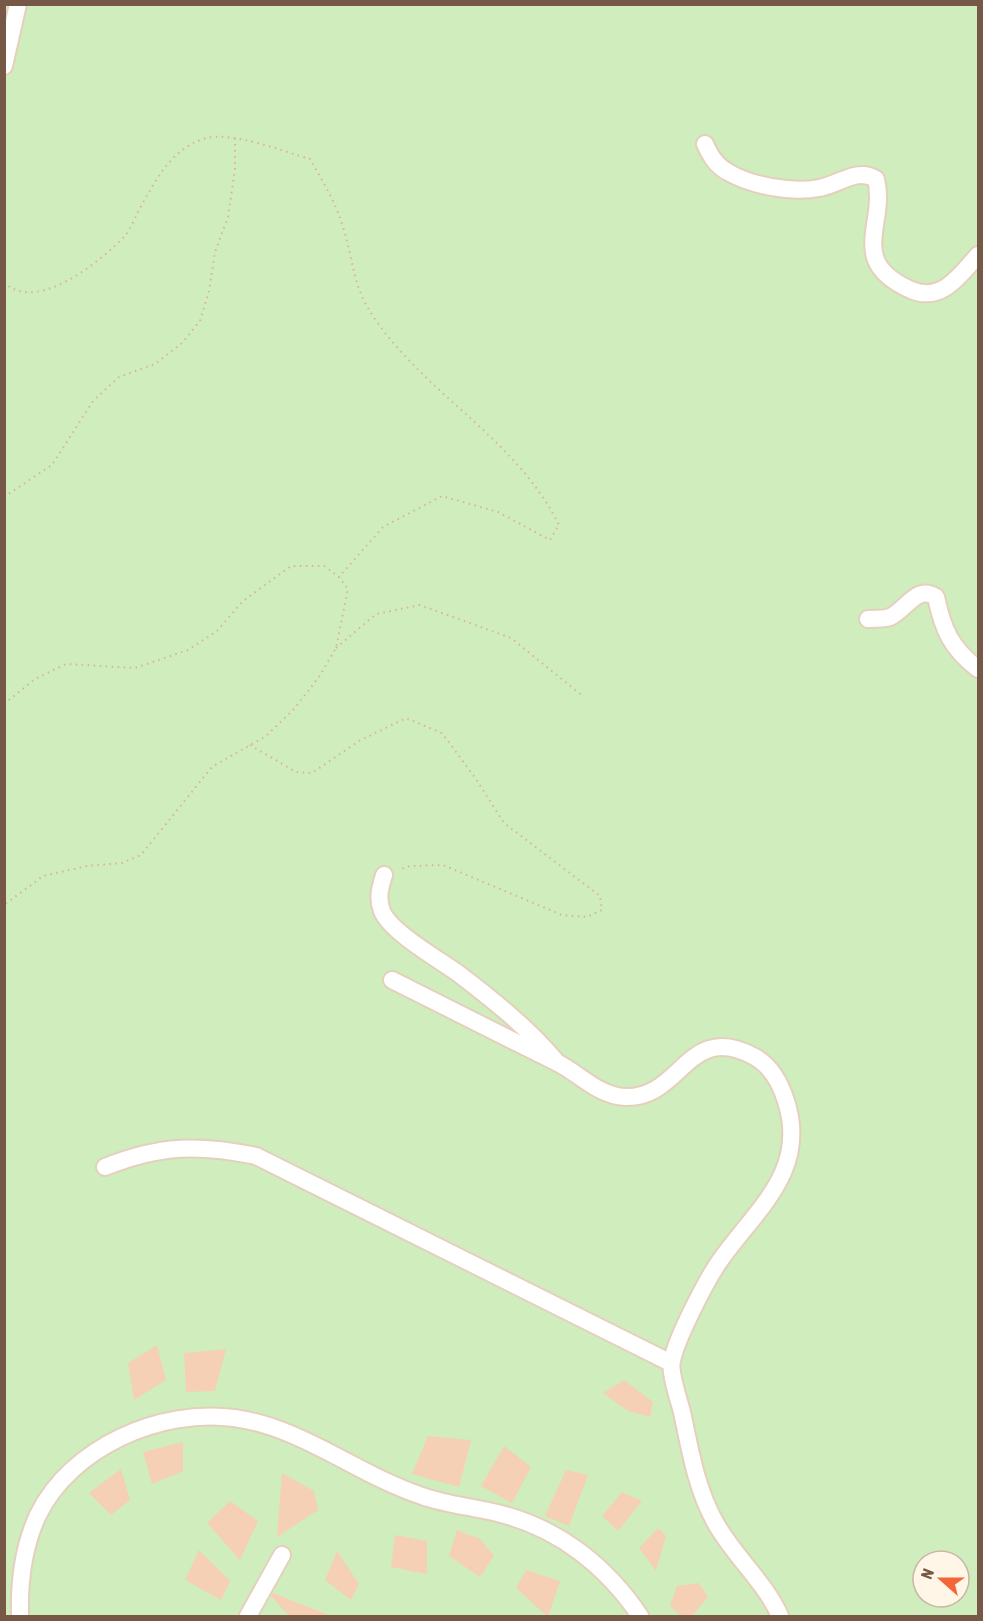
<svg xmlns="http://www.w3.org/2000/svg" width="983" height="1621" font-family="'Asap Condensed',sans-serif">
<rect width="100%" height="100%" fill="#fef3df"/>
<path fill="#cfedbd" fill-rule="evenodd" d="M5,5H978V1616H5ZM923,1561H959V1597H923Z"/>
<path fill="#f6d0b4" d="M157,1345L166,1380L134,1400L128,1363Z
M226,1349L215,1391L186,1392L184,1353Z
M624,1380L653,1402L650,1417L628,1411L603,1393Z
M428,1436L471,1440L459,1487L412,1474Z
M183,1442V1471L152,1484L143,1452Z
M504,1446L531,1467L512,1503L481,1486Z
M121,1469L130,1500L111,1515L89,1493Z
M566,1470L588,1475L569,1526L545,1516Z
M282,1473L314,1491L318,1510L277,1537Z
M622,1492L642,1501L618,1531L602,1516Z
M230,1501L258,1521L240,1560L207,1523Z
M658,1528L666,1536L656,1571L639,1548Z
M457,1530L480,1539L494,1556L480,1577L449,1556Z
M395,1535L427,1541V1574L391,1567Z
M199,1550L230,1581L221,1600L185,1580Z
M337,1551L359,1584L351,1600L325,1580Z
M526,1570L560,1581L548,1617L516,1588Z
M699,1583L708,1597L691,1617H682L670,1606L677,1586Z
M273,1593L331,1616L330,1617H290L271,1596Z"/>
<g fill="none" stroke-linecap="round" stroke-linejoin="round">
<g stroke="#e5d0bd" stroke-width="20">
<path id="minor" d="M4,66L18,4
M705,144C710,155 716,166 728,172C751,186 793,193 819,188C839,185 856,167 876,179C887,225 846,261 911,290C942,303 960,275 978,255
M868,619C875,618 886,620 892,616C908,607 917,585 936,597C943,630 951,648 978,669
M384,875C380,888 377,898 382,911C390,932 440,960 459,974C493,1000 528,1028 555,1060
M392,980C446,1007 501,1035 556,1062C579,1073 598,1096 625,1097C682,1099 687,1021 753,1056C771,1065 780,1082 786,1101C809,1172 754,1211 719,1262C706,1281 676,1339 672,1361C669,1372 679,1400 682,1412C690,1449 696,1488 715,1522C733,1555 765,1582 780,1616
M105,1167C160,1145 199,1144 256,1156L671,1363
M20,1616C19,1581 23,1547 38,1515C71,1447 161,1408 234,1418C302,1427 358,1475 422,1496C447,1505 475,1507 501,1514C560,1529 607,1567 640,1616
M248,1616L282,1555"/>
</g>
<path stroke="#dbb398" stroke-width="2" stroke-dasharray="1.5 4.5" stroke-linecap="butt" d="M4,282C36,315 102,260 125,236C130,230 134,220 138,212C154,183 169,151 203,139C230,130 282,151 310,159C322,180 335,201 342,224C355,263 351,286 377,322C432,399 516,439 559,525L550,540L498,512L442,496L383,527L339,577L348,589L336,648L319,677L294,709L266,736L212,767L141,855L122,863L87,866L43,876L4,905
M4,497L52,465L93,401L119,377L155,364L182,343L200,321L209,291L215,252L228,217L235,169V138
M336,648L376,614L420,605L511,638L584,697
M4,704L35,679L66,664L135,668L188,650L217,631L243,601L291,566H324L339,577
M250,745L296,772L312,773L359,741L406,718L442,733L476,779L504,823L600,896L602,910L587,917L562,915L443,865L410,866L398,870"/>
<use href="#minor" stroke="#fff" stroke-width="16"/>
</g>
<rect width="983" height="1621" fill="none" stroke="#775745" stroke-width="12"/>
<g transform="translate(941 1579) rotate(291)"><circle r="28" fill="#fff6e7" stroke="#c9b6a6" stroke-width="1.5"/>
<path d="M0-4.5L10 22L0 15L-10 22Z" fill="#f46638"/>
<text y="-9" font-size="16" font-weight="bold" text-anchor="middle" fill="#775745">N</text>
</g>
</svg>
